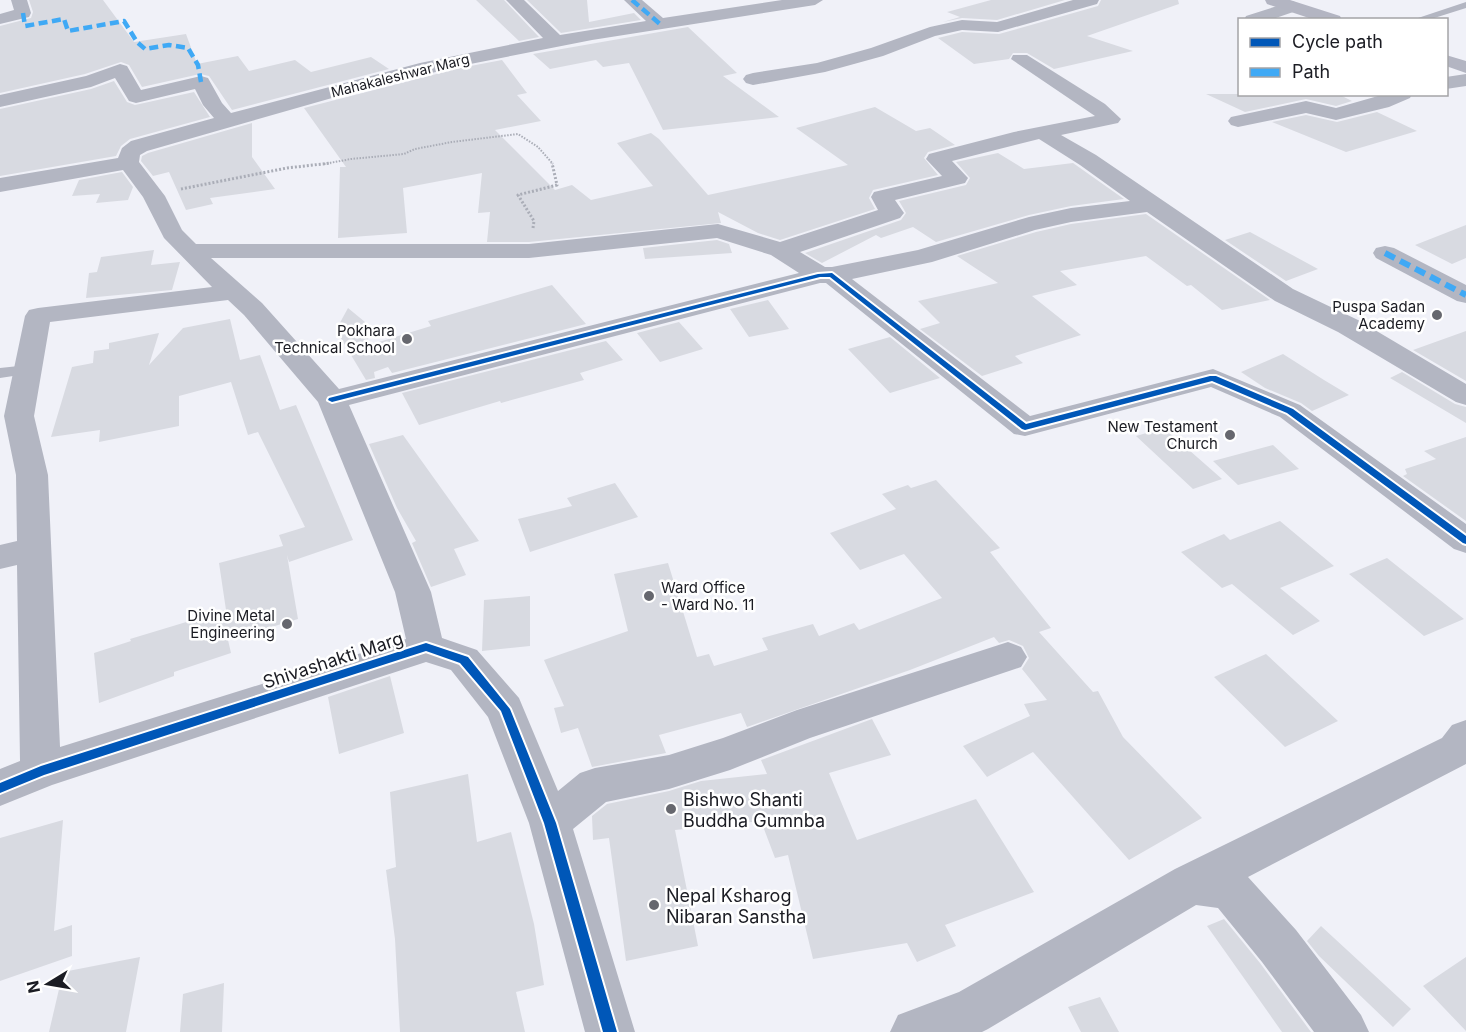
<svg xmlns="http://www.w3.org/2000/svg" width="1466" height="1032" font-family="Inter,sans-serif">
<rect width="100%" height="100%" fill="#f0f1f8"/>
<path fill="#d8dae1" d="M29,0H103L134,42L186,34L197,64L238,56L249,71L295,60L311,72L371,57L389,69L232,110L209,76L200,74L142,87L129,65L121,62L85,74L0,93V26L31,18L33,12Z
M476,0H504L539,37L519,41Z
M527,0H587L589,22L634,13L641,20L561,33Z
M991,0H1065L997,20L962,18L943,22L960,17L947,12Z
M1101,0H1178L1179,4L1087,36L1133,51L1054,69L1027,53H1013L1009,59L974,64L938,38L962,32L999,34L1098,6Z
M688,27L737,73L723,76L779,117L663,130L629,63L603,67L596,60L550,69L533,54Z
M502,60L527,93L517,95L541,121L495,130L555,190L572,185L591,200L653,186L617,143L651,133L659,139L708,195L848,165L796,128L875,107L916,131L930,128L955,145L928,152L924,158L938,175L873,190L869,198L875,209L780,240L758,233L718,212L721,223L529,242H487L490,212L478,213L482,173L403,188L407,233L338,238L340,167H346L304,108L460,68Z
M114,81L127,102L135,105L194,92L210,117L130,139L121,146L116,156L0,176V109L91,89Z
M1206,94H1338L1352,101L1336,106L1306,99L1245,112Z
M1377,112L1417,131L1346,152L1272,122L1306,115L1337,122Z
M252,123V157L275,189L210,198L213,204L186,210L169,172L153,176L141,161L142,156L148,153Z
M998,153L1024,169L1073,163L1124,199L1071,206L1029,215L936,242L913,227L881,238L876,235L822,263L805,253L901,220L906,213L899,201L966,185L970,178L956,162Z
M122,172L133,187L128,200L96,203L100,194L72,196L79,180Z
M1146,214L1270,300L1222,310L1191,285L1187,286L1146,256L1060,271L1077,285L1032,296L1081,335L1015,356L1023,363L982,376L920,329L940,323L918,301L998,283L957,256L1036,232L1071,224Z
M1466,225V258L1452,264L1415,245Z
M1250,232L1318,269L1286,281L1225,240Z
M717,240L729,244L732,253L645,259L643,248Z
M154,250L151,265L180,262L172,290L86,298L89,273L97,272L101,257Z
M552,285L586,324L392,373L388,367L374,372L375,378L366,380L336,330L348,308L365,322L369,345L431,326L428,321Z
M768,300L789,329L749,337L730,309Z
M230,319L240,360L260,355L280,410L296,405L353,540L289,562L287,555L298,619L228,640L231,653L174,672V676L99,703L94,653L131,641L130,639L226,610L219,563L283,546L279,535L305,527L258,432L248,435L231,382L179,396V426L99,442L100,430L51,437L72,367L93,363L94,351L109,349V343L159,333L149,365L183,328Z
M679,322L703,349L660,362L637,333Z
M1466,331V381L1413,350Z
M890,337L940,378L890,393L848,349Z
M606,341L623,360L580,373L584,380L501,403L500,401L419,425L402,393Z
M1283,354L1324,380L1349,395L1312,411L1301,403L1265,388L1241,372Z
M1402,372L1455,404L1466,407V423L1390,378Z
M1164,428L1222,479L1193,489L1136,436Z
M403,435L479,541L454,549L466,575L431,587L412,543L416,541L397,508L369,444Z
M1466,437V521L1403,476L1407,474L1405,469L1436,459L1424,451Z
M1273,445L1299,469L1238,485L1213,461Z
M936,480L1000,548L990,552L1051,628L1039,632L1093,692L1098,691L1123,737L1202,818L1129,860L1033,752L987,777L963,746L1030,716L1024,704L1047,700L1022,669L1029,658L1023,646L1009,640L999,643L994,637L910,670L747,727L741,713L659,735L666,753L592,767L578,728L561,733L554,708L564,706L544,660L628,631L614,574L668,563L697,657L709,654L714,666L768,650L762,638L813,624L819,636L854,623L859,630L942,598L904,554L860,570L830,533L896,509L882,494L908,485L911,488Z
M615,483L638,517L530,552L518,519L572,506L567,498Z
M1280,521L1334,566L1280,588L1320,621L1293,635L1232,584L1222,588L1181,552L1224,534L1230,540Z
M1387,558L1464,619L1424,636L1349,574Z
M530,596V646L482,651L484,600Z
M1266,654L1338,721L1285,747L1214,677Z
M390,676L404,733L339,754L328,697Z
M872,719L891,755L829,773L857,840L976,799L1034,892L945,925L956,946L917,962L907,943L813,959L788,855L775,858L761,821L675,830L698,946L626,961L609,838L593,840L592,816L607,804L669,791L701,781L767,774L761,760Z
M468,774L477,842L511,832L534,924L544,985L516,992L525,1032H400L395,939L386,870L396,867L390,792Z
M63,820L54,931L72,925V956L0,981V838Z
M1224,919L1260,963L1311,1032H1282L1207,926Z
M1321,926L1411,1009L1393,1027L1319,956L1307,941Z
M140,957L126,1032H49L63,972Z
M1466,957V1031L1423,986Z
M224,983L222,1032H180L183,994Z
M1100,997L1119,1032H1081L1068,1007Z"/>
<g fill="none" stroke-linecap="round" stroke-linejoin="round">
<path stroke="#aaadb7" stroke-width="2" stroke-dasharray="1.5 1.5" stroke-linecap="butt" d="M324,164L351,159L404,154L415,149L452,142L518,134L538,147L553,164"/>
<path stroke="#aaadb7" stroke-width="3" stroke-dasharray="2 2" stroke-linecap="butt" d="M181,189L287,168L331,163
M533,228L534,221L518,195L557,185L552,163"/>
<path fill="#b3b6c2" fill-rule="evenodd" d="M1466,2V8L1428,20H1412Z
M28,365L33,367L36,370L33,373L0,378V368Z"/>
<path fill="#b3b6c2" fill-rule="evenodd" d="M11,0H27L31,13L29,17L0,24V14L14,10Z
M506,0H524L560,35L646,21L624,0H642L663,18L782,0H823L815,5L592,40L460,66L346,94L147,151L140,155L139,162L165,196L182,230L196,244H529L718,224L780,242L878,210L871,197L874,192L942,176L926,159L929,154L1014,132L1095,116L1011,59L1013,55H1027L1105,104L1121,119L1118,123L1061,135L1096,155L1293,289L1358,320L1466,384V405L1456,402L1338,332L1275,301L1147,212L1071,222L1035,230L932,262L852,279L1030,416L1213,369L1300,405L1466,524V553L1454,549L1280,417L1211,387L1025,436L1014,434L826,283H820L349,405L431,592L442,638L477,650L519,698L558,791L580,773L595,768L669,755L723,738L797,710L1008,642L1021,647L1027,657L1021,667L810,738L730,770L669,789L606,802L573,829L635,1032H585L529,823L488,717L451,670L426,662L52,785L0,806V769L20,761L17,565L0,569V545L17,541L16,475L4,416L25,316L29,310L38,308L212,287L164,238L143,197L123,170L0,192V178L118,158L122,148L131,141L214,118L203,105L195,89L136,103L129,101L115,78L91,87L0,107V95L86,76L120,64L127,66L141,90L201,76L208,78L222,103L231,113L420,63L543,38ZM1039,139L1080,165L1130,201L1071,208L1029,217L918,250L832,267H825L800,252L900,218L904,213L895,200L965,183L968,178L952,161ZM717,238L771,255L799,273L339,389L262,303L211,258H529ZM228,300L244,315L318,402L395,592L406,639L60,747L48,475L34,416L50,322Z
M1073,0H1099L1097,4L998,32L962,30L935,36L883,56L825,72L753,85L746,83L743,79L746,75L753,73L817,63L871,48L930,27L962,20L997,22Z
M1293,1L1301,6L1299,10L1270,20H1244L1246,16Z
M1466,74V86L1446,89V77Z
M1385,94H1412L1410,98L1389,107L1336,120L1306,113L1238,127L1231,125L1228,121L1231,117L1306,101L1336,108Z
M1385,246L1394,248L1466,285V303L1457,301L1376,258L1373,253L1376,248Z
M1466,720V764L1248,877L1296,930L1361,1015L1369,1032H1314L1262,962L1218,908L1196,905L988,1029L982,1032H890L898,1015L959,992L1175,869L1442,738L1452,725Z"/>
<path fill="#b3b5c2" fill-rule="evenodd" d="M1265,0H1290L1340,16L1342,20H1315L1267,4Z
M1446,55L1466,61V73L1446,66Z"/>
<path stroke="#3fa9f5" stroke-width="4.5" stroke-dasharray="9 4.5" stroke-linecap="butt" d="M632,0L660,24
M23,13L25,26L64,19L68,31L124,21L137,42L145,49L169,45L188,48L198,65L201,82"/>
<path stroke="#3fa9f5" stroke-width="6" stroke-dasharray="11 6" stroke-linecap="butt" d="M1385,253L1466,295"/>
<g stroke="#fff" stroke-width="4">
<path id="cycleway" d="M832,273L1026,424L1210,376H1216L1293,409L1466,536V544L1463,543L1287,413L1212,381L1025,430L1022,429L830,277H820L332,402L328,400L329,398L818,274Z
M426,643L468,657L510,709L556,823L617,1032H603L544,823L501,711L460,663L426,651L44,775L0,793V783L41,766Z"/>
</g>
<use href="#cycleway" fill="#0057b8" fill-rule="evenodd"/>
</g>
<g fill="#66676e" stroke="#fff" stroke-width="2">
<circle cx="1437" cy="315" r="6"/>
<circle cx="407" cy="339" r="6"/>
<circle cx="1230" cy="435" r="6"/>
<circle cx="649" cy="596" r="6"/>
<circle cx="287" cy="624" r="6"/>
<circle cx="671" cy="809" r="6"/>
<circle cx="654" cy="905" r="6"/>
</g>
<g text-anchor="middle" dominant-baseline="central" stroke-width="5" stroke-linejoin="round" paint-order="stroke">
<g font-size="14" fill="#1b1c23" stroke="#fff">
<text transform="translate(400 75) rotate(-14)">Mahakaleshwar Marg</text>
</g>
<g font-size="15" fill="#1b1c23" stroke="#fff" text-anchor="end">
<text x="1425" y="306">Puspa Sadan<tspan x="1425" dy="17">Academy</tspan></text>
<text x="395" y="330">Pokhara<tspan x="395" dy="17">Technical School</tspan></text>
<text x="1218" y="426">New Testament<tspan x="1218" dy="17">Church</tspan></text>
<text x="661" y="587" text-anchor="start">Ward Office<tspan x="661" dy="17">- Ward No. 11</tspan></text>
<text x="275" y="615">Divine Metal<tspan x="275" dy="17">Engineering</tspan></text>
</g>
<g font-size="18" fill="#1b1c23" stroke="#fff">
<text transform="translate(333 660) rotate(-18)">Shivashakti Marg</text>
</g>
<g font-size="18" fill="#1b1c23" stroke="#fff" text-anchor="start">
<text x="683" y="799">Bishwo Shanti<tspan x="683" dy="21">Buddha Gumnba</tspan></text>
<text x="666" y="895">Nepal Ksharog<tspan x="666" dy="21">Nibaran Sanstha</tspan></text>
</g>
</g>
<rect x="1238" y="18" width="210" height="78" fill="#ffffff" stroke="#a4a4a7" stroke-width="1.5"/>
<rect x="1250" y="38" width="30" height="9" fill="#0057b8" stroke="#a4a4a7" stroke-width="1.5"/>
<text x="1292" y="48" font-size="18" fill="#1b1c23">Cycle path</text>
<rect x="1250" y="68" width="30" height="9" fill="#3fa9f5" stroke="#a4a4a7" stroke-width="1.5"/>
<text x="1292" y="78" font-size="18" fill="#1b1c23">Path</text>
<g transform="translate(48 984) rotate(259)" stroke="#ffffff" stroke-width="4.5" paint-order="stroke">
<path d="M0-4.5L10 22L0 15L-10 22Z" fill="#1b1c23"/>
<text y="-9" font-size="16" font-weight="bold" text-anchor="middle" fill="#1b1c23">N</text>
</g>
</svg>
